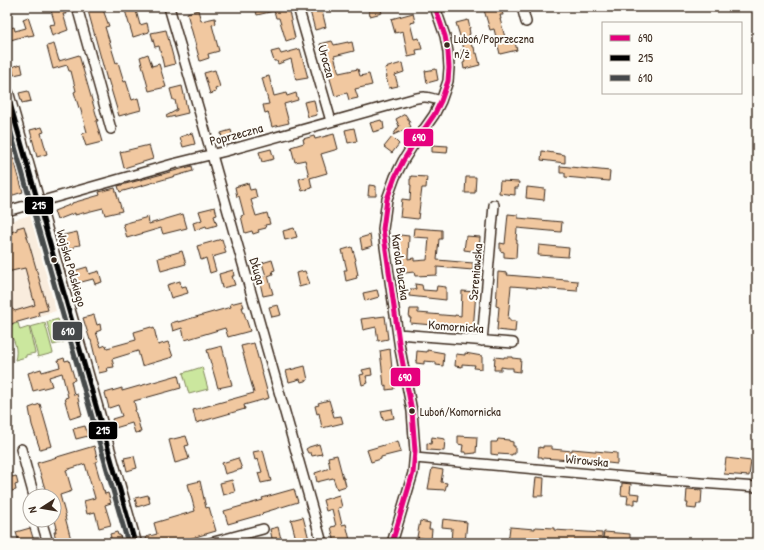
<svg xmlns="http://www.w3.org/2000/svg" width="764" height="550" font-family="'Patrick Hand',sans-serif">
<rect width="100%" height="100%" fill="#fdfcf7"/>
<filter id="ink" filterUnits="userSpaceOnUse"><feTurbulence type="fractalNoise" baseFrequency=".025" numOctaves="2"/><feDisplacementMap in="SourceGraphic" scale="8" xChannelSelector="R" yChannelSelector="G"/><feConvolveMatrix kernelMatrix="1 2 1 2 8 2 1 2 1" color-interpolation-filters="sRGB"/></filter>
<g filter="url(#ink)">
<path fill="#f9ecdd" d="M30,215L56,311L7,325V222Z"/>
<path fill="#cbe79e" stroke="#83885e" d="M58,319L64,342L53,345L47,322Z
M18,323L20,330L29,327L35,353L26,355V357L15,360C18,350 15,338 7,332V326Z
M45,323L53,353L38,357L30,327Z
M202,367L208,389L189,394L183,373Z"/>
<path fill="#f1c8a0" stroke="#3b2a1e" d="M50,7H64L66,14H63L68,30L52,36L49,25L55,24Z
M87,7H102L109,26L105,27L116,63L118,62L124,82L126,81L132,100L138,98L141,110L119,116L108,79L107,80Z
M124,7H135L140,25L147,23L149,32L133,37Z
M255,7H288L295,38L286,41L279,18H276L274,11L257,15Z
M309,7H321L326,27L315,30Z
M368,7H380L382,13L370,16Z
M497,7H501L503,15H500L501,19H500L506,41L514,39L517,50L500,54L494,29L490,30L484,10Z
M198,10L201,21L215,18L216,24L212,25L219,51L208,54L209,58L200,61L187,13Z
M413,13L415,22L410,23L414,39L419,38L422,49L416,50L417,55L408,57L403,31L395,33L391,19Z
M28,17L34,35L28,36V35L7,41V29L14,27L15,31L26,28L23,19Z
M468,20L470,28H469L470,34H469L472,47H474L475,53H477L480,65L464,69L463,63L465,62L461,50L464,49L456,23Z
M166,30L175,64L164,67L159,46L155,47L151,33Z
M332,41L334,45L348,42V43L352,42L354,51L334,56L339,73L358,69L360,76L369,74L372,85L355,89L358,98L349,100L347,93L335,96L320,44Z
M54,44L59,61L79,55L98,121H96L102,142L86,146L82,134L87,132L80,107L79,108L74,92L76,91L71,71H69L67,65L53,69L47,46Z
M300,49L308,78L296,80L291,59L278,64L277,61H274L271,52L279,50L281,54Z
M148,54L152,66L159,64L166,87L149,91L140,57Z
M402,63L404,72L395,75L398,86L389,88L386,77H387L385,68Z
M21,64L23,73L14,75L12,67Z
M436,69L438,80L427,83L425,71Z
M215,70L220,87L215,89L216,92L210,94L204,73Z
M269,76L274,96L286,93L287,96L296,93L298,100L284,104L289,123L272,127L268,112L265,113L263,105L269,104L262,78Z
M182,86L188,113L167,118L166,116L177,110L175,100H173L170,89Z
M28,91L31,101L22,103L19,93Z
M314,100L317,115L308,117L304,102Z
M405,114L407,117L410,123H409L411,127L393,135L400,125L399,126L396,119Z
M381,120L382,122H383L384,129L373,132L370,123Z
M42,127L44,132L41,133L47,154L37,157L30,130Z
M354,128L357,141L348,143L345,130Z
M231,130L233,139L223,142L221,133Z
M192,133L195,144L183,147L180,137Z
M334,134L338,149L321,154L327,173L310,178L312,188L302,191L299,179L309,176L305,160L295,162L291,147L304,143L303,139L314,136L315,139Z
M392,137L399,144L392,153L384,147Z
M149,145L153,159L124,168L120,152Z
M432,145L448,146L447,153L432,152Z
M271,149L274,159L262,162L259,152Z
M542,151L565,155V163L541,160Z
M14,159L23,192L7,197V160Z
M192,166L193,171L120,192L118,186Z
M560,166L610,171L609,181L565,177V173H560Z
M411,176L427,177L426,188H422L418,219L400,217L402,199L410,200L411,185H410V179H411Z
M466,177H476L475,193H465Z
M500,181L519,182L518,188H515V195L499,193Z
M248,183L250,190L255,189L257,198L251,200L256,216L267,213L270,224L265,225L266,228L258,230L259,232L253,234L252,231L245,233L241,216L244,215L239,196L237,197L235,187Z
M369,185L376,186V196H368Z
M527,187L545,189L544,200L526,198Z
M115,188L122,211L105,215L103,208L75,215V213L57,220L54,211L72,204V203L100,195L99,192Z
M215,207L217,215L214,216L217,225L207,228L206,226L195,230L193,223L202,220L199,211Z
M183,214L187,228L163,234L161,228L127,238L123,224L148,217L149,224Z
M508,214L518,215V218L562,222L561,232L517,228L516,240H517L516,258L504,257V252L500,251V243L505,244Z
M24,226L48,310L38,312L39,316L7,325V305L15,311L35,305L25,268L7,272V234L11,233V232L17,230V228Z
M294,228L297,237L285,240L283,231Z
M414,228L442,230V239H439L437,260L473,263V270L437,267V275L415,276L414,272L405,273L401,249H398V238H400V235L409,236L408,259L414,258V261L427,260L429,238L413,237Z
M77,232L80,245L74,246V248L63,251L59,236Z
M370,235L372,246L362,249L360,238Z
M466,236L480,237L479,252L464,250Z
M222,239L226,253L212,257L216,271L210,273L206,258L201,260L197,246Z
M539,245L569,248L568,257L538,255Z
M352,247L356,260L355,261L358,275H356L357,278L346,281L344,270H347L342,250Z
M182,251L186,264L161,271L158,258Z
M272,260L275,270L272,271L273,274L268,276L273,294L263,296L259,278L266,276L262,263Z
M87,267L89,274L99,271L102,282L95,284L93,279L74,284L70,272Z
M233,270L234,276H232L235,285L222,288L219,274Z
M305,271L310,284L299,287L296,273Z
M498,272L508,273L507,275L578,281L577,291L511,286L508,319H510V321H516L515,332L497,330L499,307L496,306Z
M180,281L181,287L186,286L188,293L171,298L167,285Z
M415,284L422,285L423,290L436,291L437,286L446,287V300L409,296L410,289H416Z
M377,290L379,297L365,301L363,293Z
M462,291L476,292L473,330L465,329L466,328L410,323L411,318H409L410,309H418V313L455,316V315L461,316Z
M242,301L244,307H242L250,331L228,337L225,328L185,340L182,328L173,331L171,323L178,321V322L231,307L230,304Z
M278,305L281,315L272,317L269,307Z
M94,315L97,325L100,324L101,330L96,332L101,347L106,345L107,348L136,340L134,332L151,327L152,329L154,328L158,345L168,342L173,357L142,366L138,351L112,359L114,367L107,368L108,371L99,373L91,340H90L83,318Z
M385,316L388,339L378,341L376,327L363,330L361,319Z
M254,343L269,398L244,405L245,409L196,423L193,410L254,393L241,346Z
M222,346L232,385L218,388L207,350Z
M390,349L394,389L386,390V385L384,386L380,351Z
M427,350L444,353L443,366L436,365V362L424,361V364L416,363L417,351L427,352Z
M465,353L482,356V369L474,368L475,365L462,364V367L455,366L456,354L465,355Z
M495,357L504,358V357H512V358L521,359L520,372L513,371V368H507L501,367V370H494Z
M64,358L65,361L69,360L75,380L71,381L74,395L77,394L82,415L70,419L65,401H66L65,398L68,397L62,373L49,377L52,386L33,391L28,373L41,369L42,372L60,367L58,360Z
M305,366L308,380L301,382L300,379L289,382L286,371Z
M371,368L372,375L366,376L368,383L362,385L360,375L364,374L362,370Z
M178,375L181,388L134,401L136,410H135L141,432L135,433L132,423L115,428L112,419L122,416L118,405L109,408L105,393L122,388V391Z
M329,400L334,417L341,416L343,423L322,428L319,413L317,414L315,406L319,405L318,403Z
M40,404L52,446L40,449L32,425L29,408Z
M392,409L394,418L383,420L381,411Z
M85,426L88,436L76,439L73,429Z
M186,436L189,445L185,446L189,459L175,463L169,440Z
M458,436L477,437L476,453L466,454V452H462L463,445L458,444Z
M432,437L445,439L444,451L427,450V443L431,444Z
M498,439L509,440V441L513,442V446H515V454H512V455L498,454V455L491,454V442H497Z
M398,441L401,452L381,457V459L371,462L367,450Z
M319,444L322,454L312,456L311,453H308L306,449L309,447Z
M94,446L98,461L95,462L103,490H104L105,494L108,493L111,503L105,505L111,525L99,528L95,512L87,514L84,501L95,498L85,464L66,470L72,491L60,495L66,517H65L72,543H57L54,532H56L55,528H57L54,517V496H49L48,491L46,492L37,463Z
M543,446H552V449L572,451V449L617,453V464L590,461V463L571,462V460L542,458V457H538L539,447L543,448Z
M263,450L271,481L261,483L258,473L262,472L258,459L255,460L253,452Z
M337,455L343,478H344L346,486L337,489L333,478L317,482L315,473L330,468L328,457Z
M134,456L137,468L127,471L124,458Z
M238,458L242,469L225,474L222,463Z
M726,458L751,461L749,476L724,474Z
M7,466H9L12,477L16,476L18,484L15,485L16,490L7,492Z
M432,468L443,470L441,482L447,483L445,490L428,489Z
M536,477L544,478L543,496H534Z
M232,480L235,492L223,495L220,483Z
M200,481L206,508L209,507L216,531L175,543H147L146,537L157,534L154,523L195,511L188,484Z
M622,483L631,484L630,493L640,494L639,500L635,499V504H627L628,496L621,495Z
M294,489L298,502L262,513L263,514L228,524L224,511L263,500L262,498Z
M687,489L702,490L701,504H697L696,509L687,508L688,503H686Z
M148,495L150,503L137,507L135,498Z
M339,495L342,507L338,508L342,525L346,524L350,540L335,543L331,527L336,526L332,509L326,511L323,500Z
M303,517L310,543H297L291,520Z
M443,519L467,522L465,543H451L452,528L442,527Z
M420,521L430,523L429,529H432L431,540L417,537Z
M278,527L282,543H273L270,529Z
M510,527L535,529V527L554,528V530L602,533V543H508Z
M30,528L34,541L27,543H19L16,532Z
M117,532L118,535H120L122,543H99V541L111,538L110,534Z
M604,532L630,534V543H620V540L603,538Z"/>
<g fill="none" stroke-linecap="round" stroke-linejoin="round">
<g stroke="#3b2a1e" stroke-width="12">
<path id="minor" d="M77,7L111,129
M169,7L212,155L322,543
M298,7L331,121
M522,7L526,22
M7,211L173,164L226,151L409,100C424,96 426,96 441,101
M398,334L513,343
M482,341L494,205
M21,449L34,496
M415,458L658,480L757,487
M41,520L48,543
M210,543L263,529
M392,543L413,473L415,451L412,411L400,349L385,247L383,229L384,222L387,199L395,177L403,161L413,145L434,115L441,101L448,81L449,68L448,52L445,36L435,7"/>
</g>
<g stroke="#3b2a1e" stroke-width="15">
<path id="tertiary" d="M7,93L135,543"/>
</g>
<use href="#minor" stroke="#fdfcf7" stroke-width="9"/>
<use href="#tertiary" stroke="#fdfcf7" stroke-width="12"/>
<g stroke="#fdfcf7" stroke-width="8">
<path id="bus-1" d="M392,543L413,473L415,451L412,411L400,349L383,229L387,199L395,177L403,161L413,145L434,115L441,101L448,81L449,68L448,52L445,36L435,7"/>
</g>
<g stroke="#fdfcf7" stroke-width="8">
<path id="bus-2" d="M7,93L135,543"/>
</g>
<g stroke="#fdfcf7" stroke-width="8">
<path id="bus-3" d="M7,119L128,543"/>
</g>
<use href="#bus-1" stroke="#e5007d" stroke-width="5"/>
<use href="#bus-2" stroke="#000" stroke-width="5"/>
<use href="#bus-3" stroke="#45484a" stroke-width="5"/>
</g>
</g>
<g fill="#3b2a1e" stroke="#fdfcf7" stroke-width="1.5">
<circle cx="447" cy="45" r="3.5"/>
<circle cx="54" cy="260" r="3.5"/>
<circle cx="412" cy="411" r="3.5"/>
</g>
<g text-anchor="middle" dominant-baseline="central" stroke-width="4" stroke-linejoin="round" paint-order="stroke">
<g font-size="12" fill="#3b2a1e" stroke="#fdfcf7" text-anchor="start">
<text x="454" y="38">Luboń/Poprzeczna<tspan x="454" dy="15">n/ż</tspan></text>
<text x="420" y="411">Luboń/Komornicka</text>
</g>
<g font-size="13" fill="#3b2a1e" stroke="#fdfcf7">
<text transform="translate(327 61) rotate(74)">Urocza</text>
<text transform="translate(236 134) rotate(-15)">Poprzeczna</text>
<text transform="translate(401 267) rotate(82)">Karola Buczka</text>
<text transform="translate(72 268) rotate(74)">Wojska Polskiego</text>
<text transform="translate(258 271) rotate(74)">Długa</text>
<text transform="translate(475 272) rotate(-85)">Szreniawska</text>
<text transform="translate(456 326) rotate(4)">Komornicka</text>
<text transform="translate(587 460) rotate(5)">Wirowska</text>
</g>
</g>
<g stroke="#fdfcf7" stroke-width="1.5">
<rect x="403" y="128" width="31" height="19" rx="4" fill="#e5007d"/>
<rect x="24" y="196" width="30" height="19" rx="4" fill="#000"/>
<rect x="52" y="321" width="31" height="20" rx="4" fill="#45484a"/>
<rect x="390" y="367" width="31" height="20" rx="4" fill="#e5007d"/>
<rect x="88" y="421" width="30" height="19" rx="4" fill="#000"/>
</g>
<g font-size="11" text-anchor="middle" font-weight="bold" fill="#fff">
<text x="419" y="141">690</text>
<text x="39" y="209">215</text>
<text x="68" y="335">610</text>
<text x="405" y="381">690</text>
<text x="103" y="434">215</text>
</g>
<rect width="764" height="550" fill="none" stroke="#fdfcf7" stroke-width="24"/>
<rect x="12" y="12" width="740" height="526" fill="none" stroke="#3b2a1e" stroke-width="1.5" filter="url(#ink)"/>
<rect x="602" y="22" width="140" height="72" fill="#fdfcf7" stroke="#afa8a0"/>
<rect x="610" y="35" width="20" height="6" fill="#e5007d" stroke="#afa8a0"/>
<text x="638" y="42" font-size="12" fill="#3b2a1e">690</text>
<rect x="610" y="55" width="20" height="6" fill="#000000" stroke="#afa8a0"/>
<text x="638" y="62" font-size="12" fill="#3b2a1e">215</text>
<rect x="610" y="75" width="20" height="6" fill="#45484a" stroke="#afa8a0"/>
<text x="638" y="82" font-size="12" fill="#3b2a1e">610</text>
<g transform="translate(42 508) rotate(258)"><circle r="19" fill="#fdfcf7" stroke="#afa8a0"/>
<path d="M0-3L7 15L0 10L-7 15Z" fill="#3b2a1e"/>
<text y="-6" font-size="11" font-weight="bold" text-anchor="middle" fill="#3b2a1e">N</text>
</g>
</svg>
